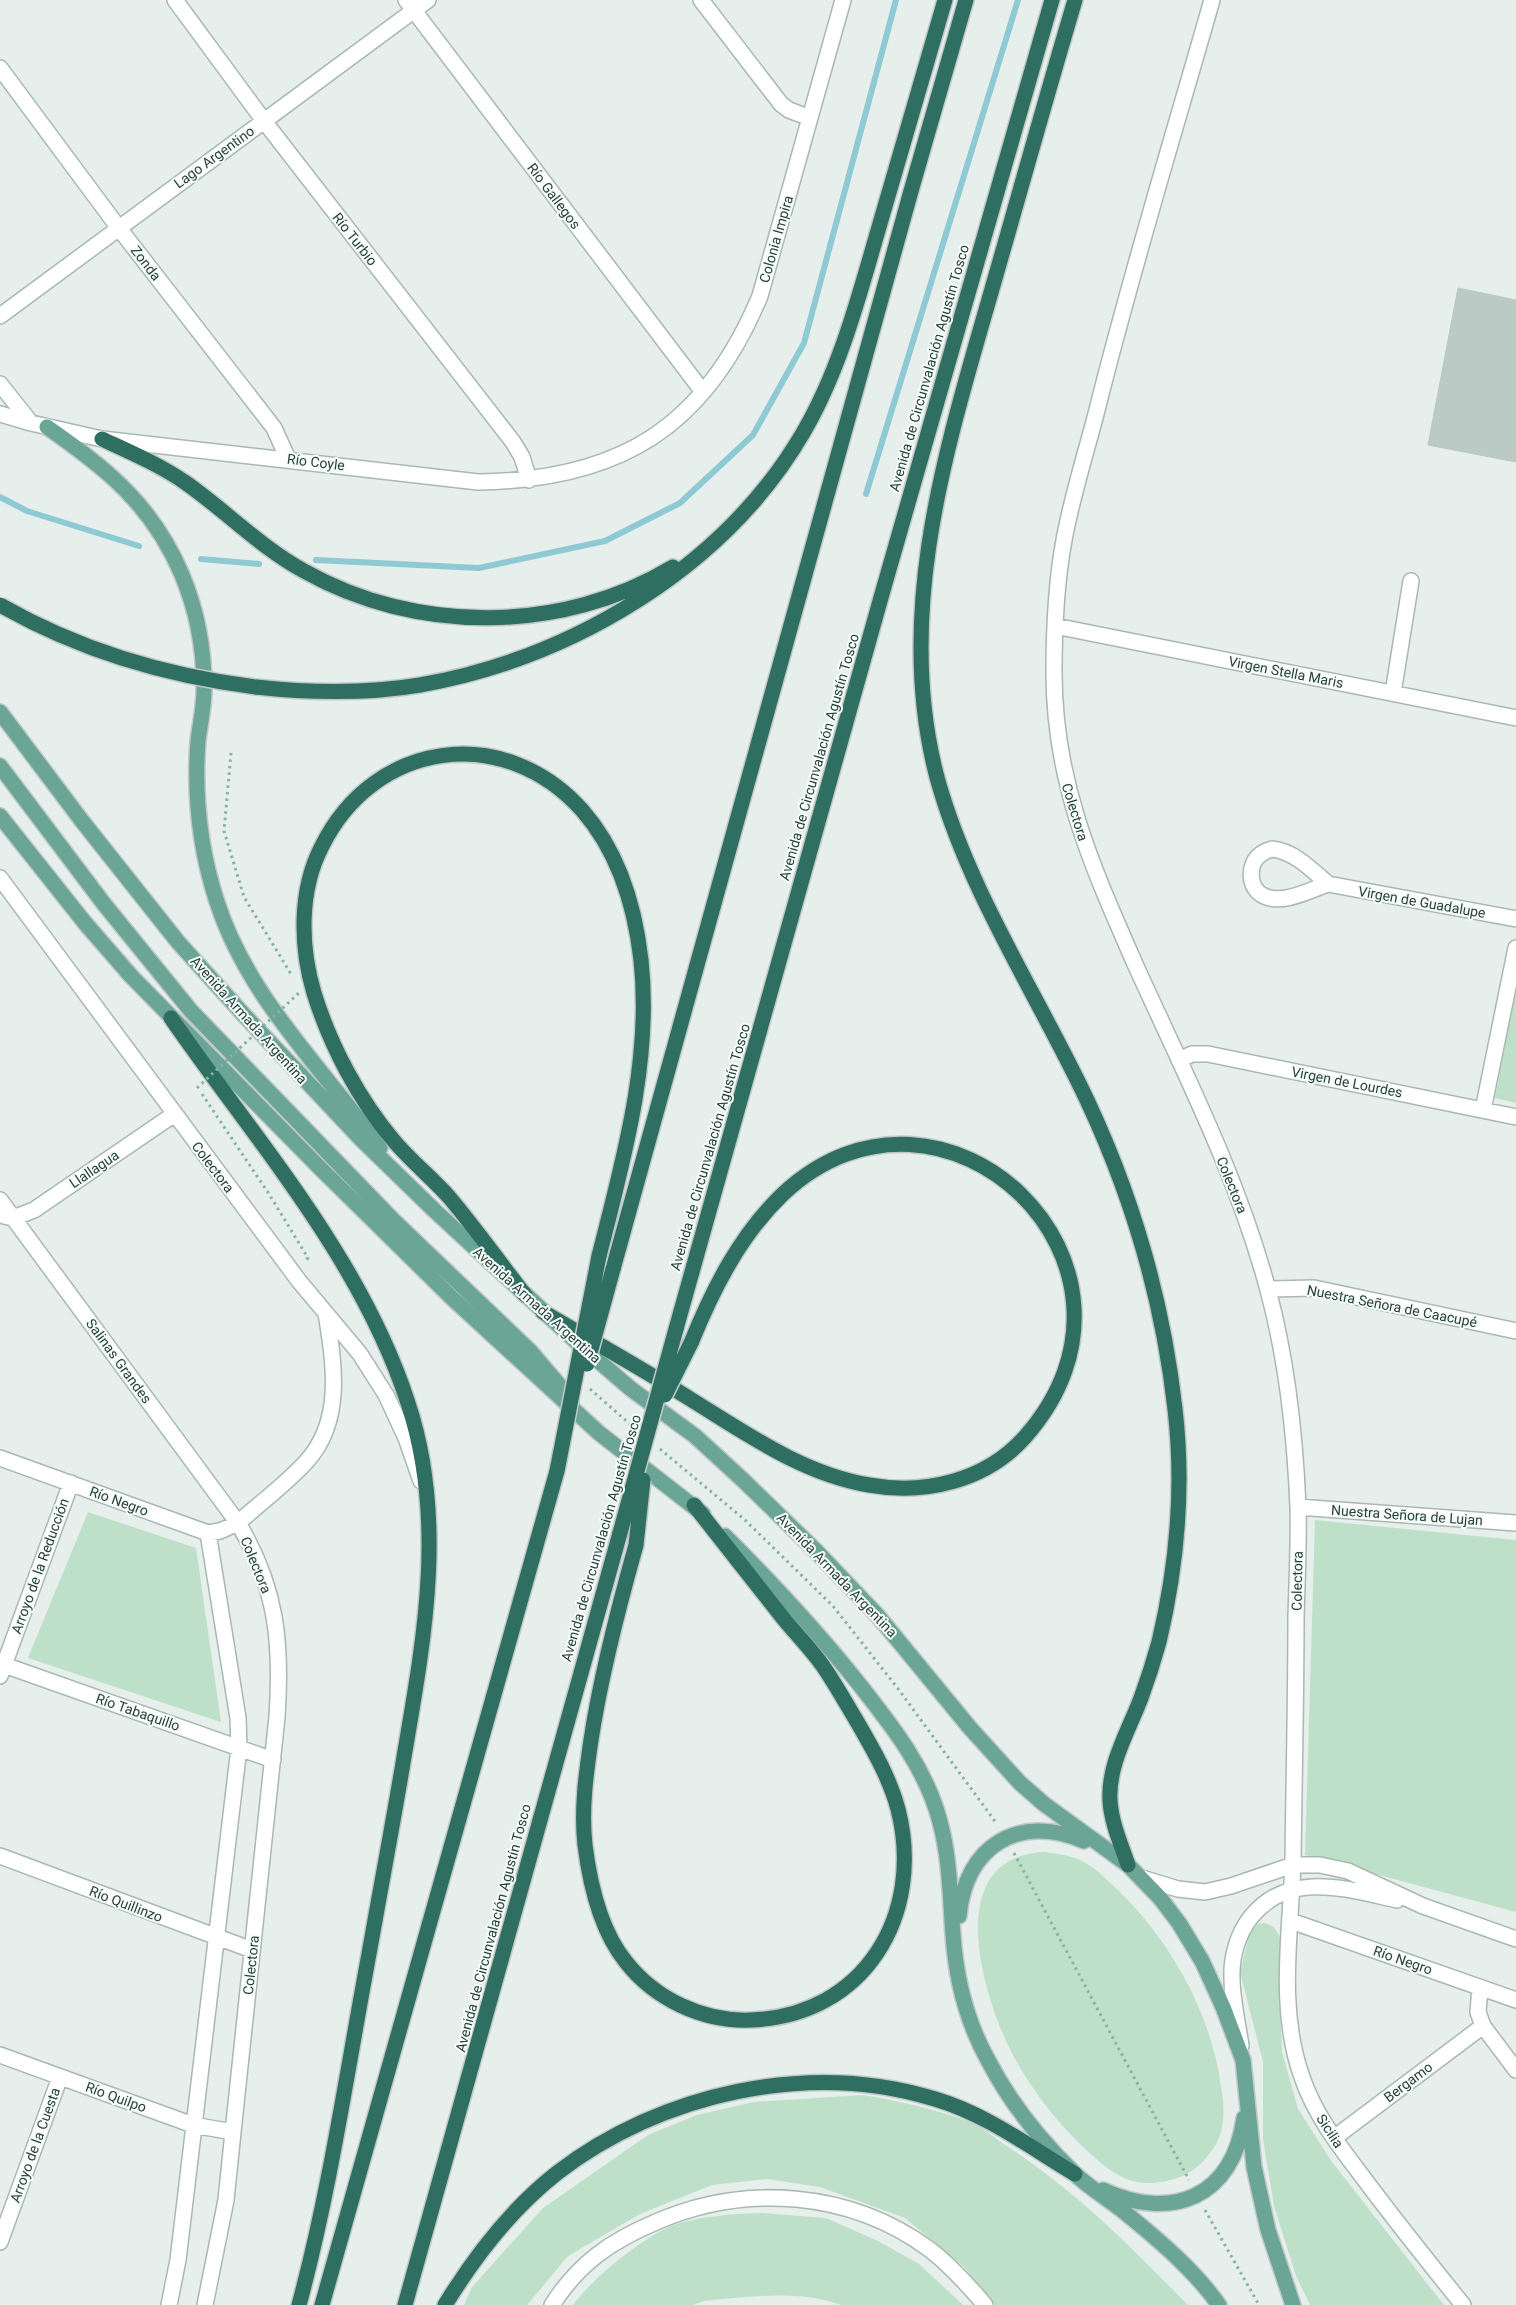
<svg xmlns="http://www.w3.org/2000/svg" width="1516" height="2305" font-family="Roboto,sans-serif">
<rect width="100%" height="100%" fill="#e6efeb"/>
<path fill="#bfe0c8" d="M1516,988V1103L1495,1098Z
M88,1512L196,1548L221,1722L28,1658Z
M1315,1520L1516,1540V1912L1305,1855Z
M1045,1852C1057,1854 1069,1855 1080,1860C1095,1867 1107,1880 1119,1891C1171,1942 1211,2013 1221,2086C1223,2099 1225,2114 1222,2127C1220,2139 1214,2149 1206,2158C1191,2176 1170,2183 1146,2183C1119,2182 1101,2163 1082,2146C1055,2120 1032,2090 1014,2057C983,1999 939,1856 1045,1852Z
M1265,1923L1274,1927L1280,1937L1279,1982L1282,2052L1298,2109L1332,2162L1444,2305H1310L1296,2276L1274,2206L1263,2139V2062L1240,1972L1250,1932L1258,1924Z
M863,2095C899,2101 935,2109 970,2122C983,2127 996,2139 1008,2147C1076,2191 1132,2248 1188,2305H995L964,2267L905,2218L820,2187L767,2179L712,2185L640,2214L568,2256L527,2305H464L472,2287L543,2208L648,2135L697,2115L753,2102Z
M761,2213L826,2218L878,2241L919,2264L963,2305H841C797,2289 749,2297 704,2301L693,2305H573C592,2279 637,2242 667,2228C693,2216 733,2214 761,2213Z"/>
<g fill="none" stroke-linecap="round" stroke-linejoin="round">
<path stroke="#8ec9d4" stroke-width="6" d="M866,494L1018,0
M0,497L27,511L139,546
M201,559L259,564
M316,560L479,568L605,541L680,503L753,435L804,343L896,0"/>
</g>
<path fill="#bbcac4" stroke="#b8c9c2" d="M1458,288L1516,300V462L1428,445Z"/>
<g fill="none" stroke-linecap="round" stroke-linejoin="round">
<g stroke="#a8b8b2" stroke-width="18">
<path id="minor" d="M175,0L264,121L513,442L522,457L529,480
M406,0L703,392
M701,0L781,104L789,110L810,118
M1212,0C1173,137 1131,273 1097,410C1086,453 1072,496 1064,540C1056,583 1054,630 1054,673C1054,782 1092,866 1135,964C1183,1070 1238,1177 1268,1290C1287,1360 1295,1435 1298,1507C1299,1543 1297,1580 1296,1617C1296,1698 1294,1779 1293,1860C1291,1932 1277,2008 1302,2077C1315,2116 1341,2148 1365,2180C1397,2223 1430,2264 1463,2305
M0,68L118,227L274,428L288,459
M0,316L428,0
M0,384L31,423
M0,414L31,423L102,439L478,482C619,480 705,428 760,296L843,0
M1055,626L1516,718
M1393,693L1411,581
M1272,849C1294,851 1312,870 1328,884C1310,890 1283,905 1264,896C1248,889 1247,864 1261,854C1264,852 1268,850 1272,849Z
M0,878L299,1281L360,1354L386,1395L406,1438L421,1481
M1328,884L1516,919
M1179,1060L1192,1054H1208L1516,1117
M1483,1110L1516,948
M0,1200L238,1523C277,1588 282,1643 277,1717L233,2132L226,2200L205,2305
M4,1216L13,1218L34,1210L173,1115
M1268,1289L1314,1288L1516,1331
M0,1458L208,1533L220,1531L238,1523C260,1503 286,1484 306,1462C344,1421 334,1363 326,1313
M1298,1507L1516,1523
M4,1665L273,1760
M0,1676L71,1483
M0,1856L252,1950
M1142,1878L1178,1889L1205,1892L1231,1886L1293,1865H1320L1348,1871L1423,1906L1516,1939
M1291,1921L1516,2000
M1480,1987L1478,2012L1483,2026L1516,2070
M1241,2046C1238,2024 1232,2000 1232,1978C1231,1957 1238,1933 1251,1917C1289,1870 1347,1889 1397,1900
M0,2055L193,2125L233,2132
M1334,2138L1483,2026
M0,2242L60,2077
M169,2305L178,2260L239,1748L238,1718L208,1533
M552,2305C579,2263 611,2241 656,2222C745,2183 850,2191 929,2249C950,2265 968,2285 985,2305"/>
</g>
<g stroke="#c2cac8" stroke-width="18">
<path id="major" d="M47,427C70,443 93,460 113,478C174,533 205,609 204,691C204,707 200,724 198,741C194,795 200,850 217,902C248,998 322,1067 380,1148
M0,712L82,821L178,942L244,1015L361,1139L435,1211L580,1345L631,1389L695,1436L744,1481L816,1551L878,1616L970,1728L1020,1783L1044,1804L1128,1865L1160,1898L1179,1923L1202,1961L1223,2007L1243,2060L1254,2167L1268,2230L1293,2305
M0,766L104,904L191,1011L394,1221L531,1352L560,1386
M0,816L85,923L131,976L321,1169L451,1297L599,1433L703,1514
M725,1536C772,1583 817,1631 859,1684C892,1726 926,1768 940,1822C950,1859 950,1896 953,1935C956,1979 967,2023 989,2062C1011,2104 1041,2141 1075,2174C1091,2189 1111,2201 1128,2215C1161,2242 1194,2270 1219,2305
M959,1916C965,1846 1019,1813 1084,1841
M1103,2190C1172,2222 1233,2197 1244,2118"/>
</g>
<g stroke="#c2cac8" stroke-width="18">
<path id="highway" d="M1075,0C1047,94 1021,188 994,282C948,443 892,613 938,781C970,894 1037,994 1087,1100C1132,1196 1163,1302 1175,1409C1184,1486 1177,1566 1159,1642C1154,1660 1148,1679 1141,1698C1129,1730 1108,1764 1110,1800C1111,1822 1121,1844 1128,1865
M102,439C130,452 160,465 186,483C226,511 260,547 304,571C416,634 562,634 673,567
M256,687C310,693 366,694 420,685C572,658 724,568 803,433C840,370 859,296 879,227C901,151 923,76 945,0
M171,1018C256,1141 361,1258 408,1403C446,1517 425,1635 405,1751C394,1818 381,1886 369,1954C347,2071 330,2190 299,2305
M613,1269L911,191L966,0
M525,1295C500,1263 476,1229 449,1197C432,1178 411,1161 394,1141C359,1100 330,1045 314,993C300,946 299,890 322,846C374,741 503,722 582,810C618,851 635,907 641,960C652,1060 623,1161 599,1256
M543,1312C594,1342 645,1370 695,1402C750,1436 804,1474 869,1485C925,1495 986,1481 1025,1437C1177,1265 943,1044 783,1194C740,1235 713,1289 691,1343
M676,1329L880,601L1052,0
M636,1545C618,1609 601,1674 591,1740C586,1774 581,1810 585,1845C590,1885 600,1930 626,1962C655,1999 703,2022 751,2020C864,2016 925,1915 898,1809C890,1779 874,1751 859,1725C847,1705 836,1685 823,1666C811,1649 796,1634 783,1618C753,1580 724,1543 694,1505
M322,2305L557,1471
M405,2305L620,1533
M445,2305C475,2256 511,2209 557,2173C661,2093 809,2060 935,2099C986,2114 1030,2147 1075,2174"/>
</g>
<path stroke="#86b3a5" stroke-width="3" stroke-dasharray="2.5 4" stroke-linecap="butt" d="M231,753L224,831L244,897L291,974
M202,1094L269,1194L308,1258L304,1261
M590,1389L632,1426
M660,1449L745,1520L833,1606L899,1690L997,1824
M1014,1853L1189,2180
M1205,2210L1259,2305"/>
<use href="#minor" stroke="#fff" stroke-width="15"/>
<use href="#major" stroke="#6aa596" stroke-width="15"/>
<use href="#highway" stroke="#2f6f62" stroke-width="15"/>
<g stroke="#c2cac8" stroke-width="18" stroke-linecap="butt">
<path id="highway-bridge" d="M0,605C79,650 166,676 256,687
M587,1364L613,1269
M665,1395L691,1343
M557,1471L599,1256
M620,1533L676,1329
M636,1545L643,1480"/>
</g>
<path stroke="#86b3a5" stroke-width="3" stroke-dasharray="2.5 4" stroke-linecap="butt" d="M197,1088L301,991"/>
<use href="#highway-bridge" stroke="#2f6f62" stroke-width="15"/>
</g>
<g text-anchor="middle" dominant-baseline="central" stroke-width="4" stroke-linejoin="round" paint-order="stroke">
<g font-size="14" fill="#24423a" stroke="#f7fbf9">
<text transform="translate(214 157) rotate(-36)">Lago Argentino</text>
<text transform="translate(554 196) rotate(53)">Río Gallegos</text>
<text transform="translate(355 239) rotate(52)">Río Turbio</text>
<text transform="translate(776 239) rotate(-74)">Colonia Impira</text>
<text transform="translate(146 263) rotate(52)">Zonda</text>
<text transform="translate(929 368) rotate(-74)">Avenida de Circunvalación Agustín Tosco</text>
<text transform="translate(316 462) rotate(7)">Río Coyle</text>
<text transform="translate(1286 672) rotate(11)">Virgen Stella Maris</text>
<text transform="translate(819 757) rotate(-74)">Avenida de Circunvalación Agustín Tosco</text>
<text transform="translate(1075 812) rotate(73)">Colectora</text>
<text transform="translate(1422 902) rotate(10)">Virgen de Guadalupe</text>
<text transform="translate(249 1020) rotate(48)">Avenida Armada Argentina</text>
<text transform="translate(1347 1082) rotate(11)">Virgen de Lourdes</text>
<text transform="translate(710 1147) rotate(-74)">Avenida de Circunvalación Agustín Tosco</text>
<text transform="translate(213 1167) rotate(53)">Colectora</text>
<text transform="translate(94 1169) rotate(-34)">Llallagua</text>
<text transform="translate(1232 1185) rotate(68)">Colectora</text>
<text transform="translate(537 1305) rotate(42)">Avenida Armada Argentina</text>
<text transform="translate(1392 1306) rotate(11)">Nuestra Señora de Caacupé</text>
<text transform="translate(119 1361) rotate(54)">Salinas Grandes</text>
<text transform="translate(119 1501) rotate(20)">Río Negro</text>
<text transform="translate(1407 1515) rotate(4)">Nuestra Señora de Lujan</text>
<text transform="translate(601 1538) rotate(-74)">Avenida de Circunvalación Agustín Tosco</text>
<text transform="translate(256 1565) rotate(68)">Colectora</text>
<text transform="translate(40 1566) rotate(-70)">Arroyo de la Reducción</text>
<text transform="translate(837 1575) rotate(46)">Avenida Armada Argentina</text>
<text transform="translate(1297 1581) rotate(-89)">Colectora</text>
<text transform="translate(138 1712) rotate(19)">Río Tabaquillo</text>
<text transform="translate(126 1904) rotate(21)">Río Quillinzo</text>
<text transform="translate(493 1928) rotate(-75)">Avenida de Circunvalación Agustín Tosco</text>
<text transform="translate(1403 1960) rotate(19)">Río Negro</text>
<text transform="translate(251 1965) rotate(-84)">Colectora</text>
<text transform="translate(1408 2082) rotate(-37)">Bergamo</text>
<text transform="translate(116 2097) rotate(20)">Río Quilpo</text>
<text transform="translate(1330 2131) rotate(57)">Sicilia</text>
<text transform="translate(35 2145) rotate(-70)">Arroyo de la Cuesta</text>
</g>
</g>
</svg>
